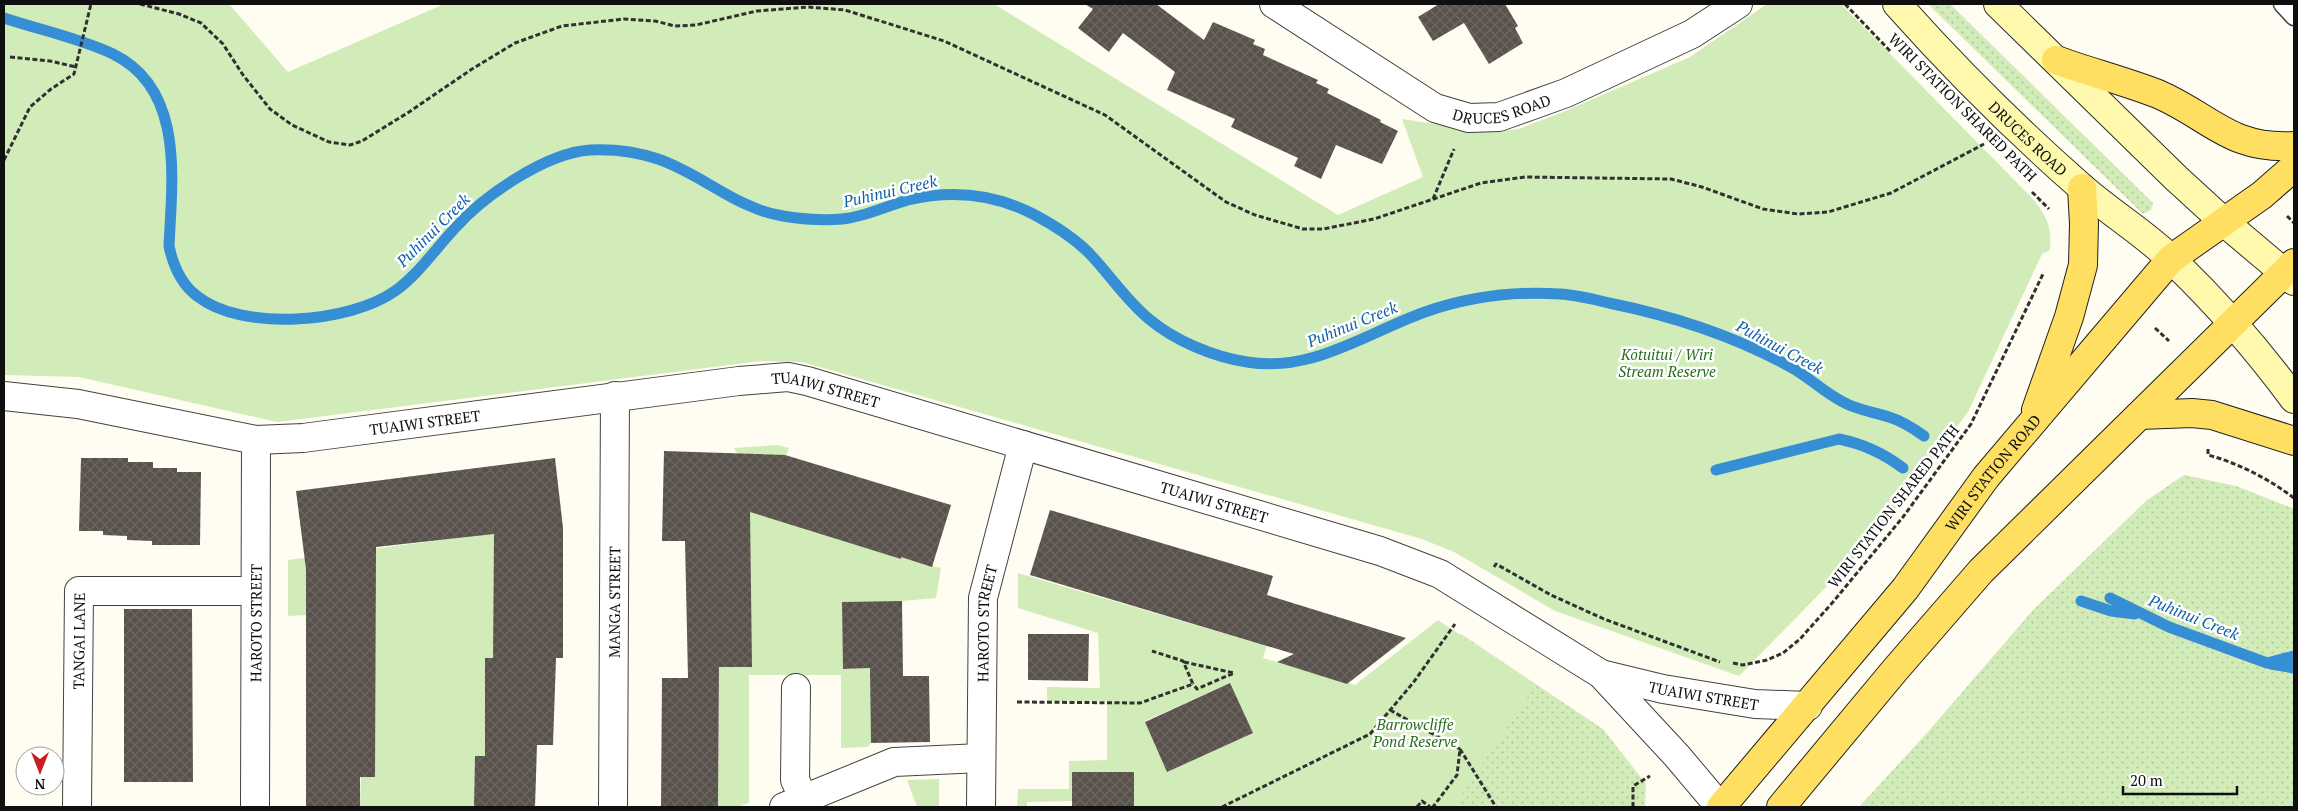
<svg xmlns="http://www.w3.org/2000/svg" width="2298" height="811" font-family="'PT Serif',serif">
<defs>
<pattern id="grass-dots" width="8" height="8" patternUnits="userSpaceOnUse" patternTransform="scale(1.25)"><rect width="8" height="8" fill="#d1ecb8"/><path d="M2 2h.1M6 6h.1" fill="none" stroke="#b2c99d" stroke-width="1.8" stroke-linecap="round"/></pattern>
<pattern id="building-cross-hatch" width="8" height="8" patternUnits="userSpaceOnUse" patternTransform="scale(1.25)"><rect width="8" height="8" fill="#59514b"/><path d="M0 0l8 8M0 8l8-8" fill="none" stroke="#6c6561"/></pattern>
</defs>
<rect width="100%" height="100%" fill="#fffdf2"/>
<path fill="url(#grass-dots)" d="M1928,4H1950L2153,203L2151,210L2143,214Z
M2184,475L2236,486L2294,509V807H1859L1926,734L2034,609L2147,500Z
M1461,634L1603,729L1646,784L1645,807H1264Z"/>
<path fill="#d1ecb8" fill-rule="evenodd" d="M4,4H229L288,72L444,4H994L1338,215L1423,177L1402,119L1488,132L1519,129L1563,112L1690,57L1767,4H1841L2032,198C2047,216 2052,227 2050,250L2042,254L1968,412L1876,536L1739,676L1555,611L1454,552L1422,539L802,362L761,361L277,422L79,377L4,375Z
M778,445L789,448L786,455L837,539L941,568L936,598L902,601L844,669L871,668V743L867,747L841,748V675H749V803L737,807H718L719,667H752L737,453L734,448Z
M563,524V573H494L493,658H485V756H475L474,807H360L361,777H375L306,615L288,616V560Z
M1018,573L1253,642L1267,597L1282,599L1263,658L1355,685L1438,620L1536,685L1453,807H1088L1134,806L1133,772H1072V801L1027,802V807H1017L1018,789H1069V761L1107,760V701H1047V687L1100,688L1098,633L1018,608ZM1230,683L1167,771L1145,721Z
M939,779V807H917L907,780Z"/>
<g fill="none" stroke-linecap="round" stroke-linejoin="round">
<path stroke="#368fd5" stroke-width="11" d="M4,18C40,30 79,38 113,54C185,89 172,180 169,246C173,265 181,284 197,296C242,332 350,323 395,291C418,275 436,248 456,227C485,195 546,153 590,150C613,149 637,152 658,159C702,174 737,209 783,216C802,219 823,221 842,219C865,217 886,206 908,200C951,190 994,194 1033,214C1052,224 1074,238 1089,253C1110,275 1126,300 1149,319C1175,341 1214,357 1247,362C1312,373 1366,333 1425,312C1468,297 1515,291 1560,294C1577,295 1593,299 1609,303C1673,316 1736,336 1794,369C1811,379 1825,393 1843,402C1857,410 1874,412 1889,417C1902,421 1913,428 1924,436
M1716,470L1839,439C1864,444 1883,453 1903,468
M2110,598L2169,627L2267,663L2294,656
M2081,601L2111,611L2135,614
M2271,664L2294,668"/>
</g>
<path fill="url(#building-cross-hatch)" d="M1085,4H1156L1204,40L1213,22L1255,40L1253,44L1265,49L1263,55L1318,80L1316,83L1329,89L1327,93L1381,120L1380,122L1398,131L1382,164L1336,145L1321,179L1294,166L1298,158L1231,127L1235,119L1167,90L1175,72L1123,33L1109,52L1078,28L1093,9Z
M1439,4H1505L1518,26L1515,28L1523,43L1489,64L1464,23L1433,41L1418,17Z
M664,451L785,455L951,505L932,567L901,557V559L750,512L752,667H719L718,807H661L662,678H688L685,541H662Z
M81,458H128V462H153V468H177V472H201L200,545H152V541L127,540V536L103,535V531H79Z
M555,458L563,528V658H556L553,745H537L535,807H474L475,756H485V658H493L494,534L376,547L375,777H360V807H306V569L296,491Z
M1050,510L1273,576L1267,595L1406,638L1347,684L1277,662L1294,654L1030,575Z
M902,601L903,676H929L930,742L871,743L870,668L843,669L842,602Z
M124,609H192L193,782H124Z
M1028,634H1089L1088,681L1028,680Z
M1230,683L1253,733L1167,772L1145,722Z
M1072,772H1134V806H1072Z"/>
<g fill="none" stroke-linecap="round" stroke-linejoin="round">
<g stroke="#424242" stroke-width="19">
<path id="service" d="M2282,4L2294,17"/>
</g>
<g stroke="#424242" stroke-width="30">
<g id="minor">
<path id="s1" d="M1274,4L1435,108L1469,118L1499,117L1566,93L1692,34L1738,4"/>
<path id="s2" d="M4,396L78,404L256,440L303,438L739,381L788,377L807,381L1380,551L1440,574L1601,674L1677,756L1720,807"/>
<path id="s3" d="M1601,674L1663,689L1755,704L1808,706"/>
<path d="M796,688L795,780L804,799"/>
<path id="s4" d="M77,807L79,591H255"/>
<path id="s5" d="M255,807L256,440"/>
<path id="s6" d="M613,807L615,396"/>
<path d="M784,807L894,762L981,758"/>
<path id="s7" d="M981,807L983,598L1023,445"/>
</g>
</g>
<g stroke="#313131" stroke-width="30">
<g id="secondary">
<path id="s8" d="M1897,4C1954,68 2015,129 2080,186C2109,212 2143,232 2171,259C2216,302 2257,349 2294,399"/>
<path d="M1998,4L2176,178L2224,222L2294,281"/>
</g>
</g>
<g stroke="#202020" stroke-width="30">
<g id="primary">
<path d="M2056,60C2089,72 2125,81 2158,94C2211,117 2230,150 2294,146"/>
<path d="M2036,410L2069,317L2083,265L2084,224L2082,188"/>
<path d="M2140,415L2192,413L2212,415L2294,441"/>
<path id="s9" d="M1721,807L1905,589L1986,477L2171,259L2262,195L2294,167"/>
<path d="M1781,807L1895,670L1981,571L2294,263"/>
</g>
</g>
<path stroke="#313131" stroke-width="3" stroke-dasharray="5 2.5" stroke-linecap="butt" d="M140,4L179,14L201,23L223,44L243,75L270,109L292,125L329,142L350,145L362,141L409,112L472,69L515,43L562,26L624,19L655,21L675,26L696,25L757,11L808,7L845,10L944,41L1105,115L1226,202L1255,215L1303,229H1323L1374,219L1481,183L1525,177L1671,179L1702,187L1763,209L1798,214L1828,212L1891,193L1984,144
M1845,4L1891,52
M10,57L50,61L76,67
M4,160L30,107L51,89L74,74L91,4
M2032,192L2049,209
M1433,199L1454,149
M2287,216L2294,223
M2155,328L2169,341
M2208,449V455C2238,463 2269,479 2294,498
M1494,567L1496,564L1551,595L1604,619L1720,662
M1184,662L1234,673L1197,689L1193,684
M1733,663L1743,665L1767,660L1783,653L1800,639L1833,602L1903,517L1971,424L2043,274
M1017,702L1140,703L1193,684L1183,661L1152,651
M1390,710L1460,749L1457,775L1433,807
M1460,749L1496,807
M1222,807L1370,734L1413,683L1455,624
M1417,807L1422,801L1430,807
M1633,807V786L1650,776"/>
<use href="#service" stroke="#fff" stroke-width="16"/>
<use href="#minor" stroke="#fff" stroke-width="28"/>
<use href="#secondary" stroke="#fff9ad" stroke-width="28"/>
<use href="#primary" stroke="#ffdf62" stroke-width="28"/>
</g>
<g text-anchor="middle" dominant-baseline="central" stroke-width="5" stroke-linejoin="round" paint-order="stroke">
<g font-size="15" fill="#0f0f0f" stroke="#fff">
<text stroke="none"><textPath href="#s1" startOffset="261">DRUCES ROAD</textPath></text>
<text transform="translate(1963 107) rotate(45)">WIRI STATION SHARED PATH</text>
<text stroke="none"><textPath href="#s8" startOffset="188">DRUCES ROAD</textPath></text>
<text stroke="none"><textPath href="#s2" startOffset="831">TUAIWI STREET</textPath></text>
<text stroke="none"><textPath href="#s2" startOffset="426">TUAIWI STREET</textPath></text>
<text stroke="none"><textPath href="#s9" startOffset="431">WIRI STATION ROAD</textPath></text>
<text stroke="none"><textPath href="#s2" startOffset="1236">TUAIWI STREET</textPath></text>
<text transform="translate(1893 506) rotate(-52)">WIRI STATION SHARED PATH</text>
<text stroke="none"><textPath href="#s6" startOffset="205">MANGA STREET</textPath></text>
<text stroke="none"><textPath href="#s5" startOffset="184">HAROTO STREET</textPath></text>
<text stroke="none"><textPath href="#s7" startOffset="184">HAROTO STREET</textPath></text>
<text stroke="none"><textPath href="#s4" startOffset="166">TANGAI LANE</textPath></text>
<text stroke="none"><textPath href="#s3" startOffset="105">TUAIWI STREET</textPath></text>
</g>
<g font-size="15" font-style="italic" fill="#286c1b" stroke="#fff">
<text x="1667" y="354">Kōtuitui / Wiri<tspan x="1667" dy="17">Stream Reserve</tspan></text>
<text x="1415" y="724">Barrowcliffe<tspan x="1415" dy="17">Pond Reserve</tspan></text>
</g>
<g font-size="16" font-style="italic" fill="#1060aa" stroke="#fff">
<text transform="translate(890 191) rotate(-13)">Puhinui Creek</text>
<text transform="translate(433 230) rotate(-45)">Puhinui Creek</text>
<text transform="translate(1352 324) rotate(-22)">Puhinui Creek</text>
<text transform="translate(1780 347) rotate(28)">Puhinui Creek</text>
<text transform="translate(2194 617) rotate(22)">Puhinui Creek</text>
</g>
</g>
<rect width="2298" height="811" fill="none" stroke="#0f0f0f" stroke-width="10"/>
<g transform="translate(40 771) rotate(180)"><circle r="24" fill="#ffffff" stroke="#9f9f9f"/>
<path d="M0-4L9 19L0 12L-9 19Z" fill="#c91e1f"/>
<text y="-8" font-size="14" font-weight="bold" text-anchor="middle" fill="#0f0f0f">N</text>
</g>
<path d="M2123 786v8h114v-8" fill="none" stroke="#0f0f0f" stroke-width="2.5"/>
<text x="2130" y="786" font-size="15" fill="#0f0f0f" stroke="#ffffff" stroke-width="4" paint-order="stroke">20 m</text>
</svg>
